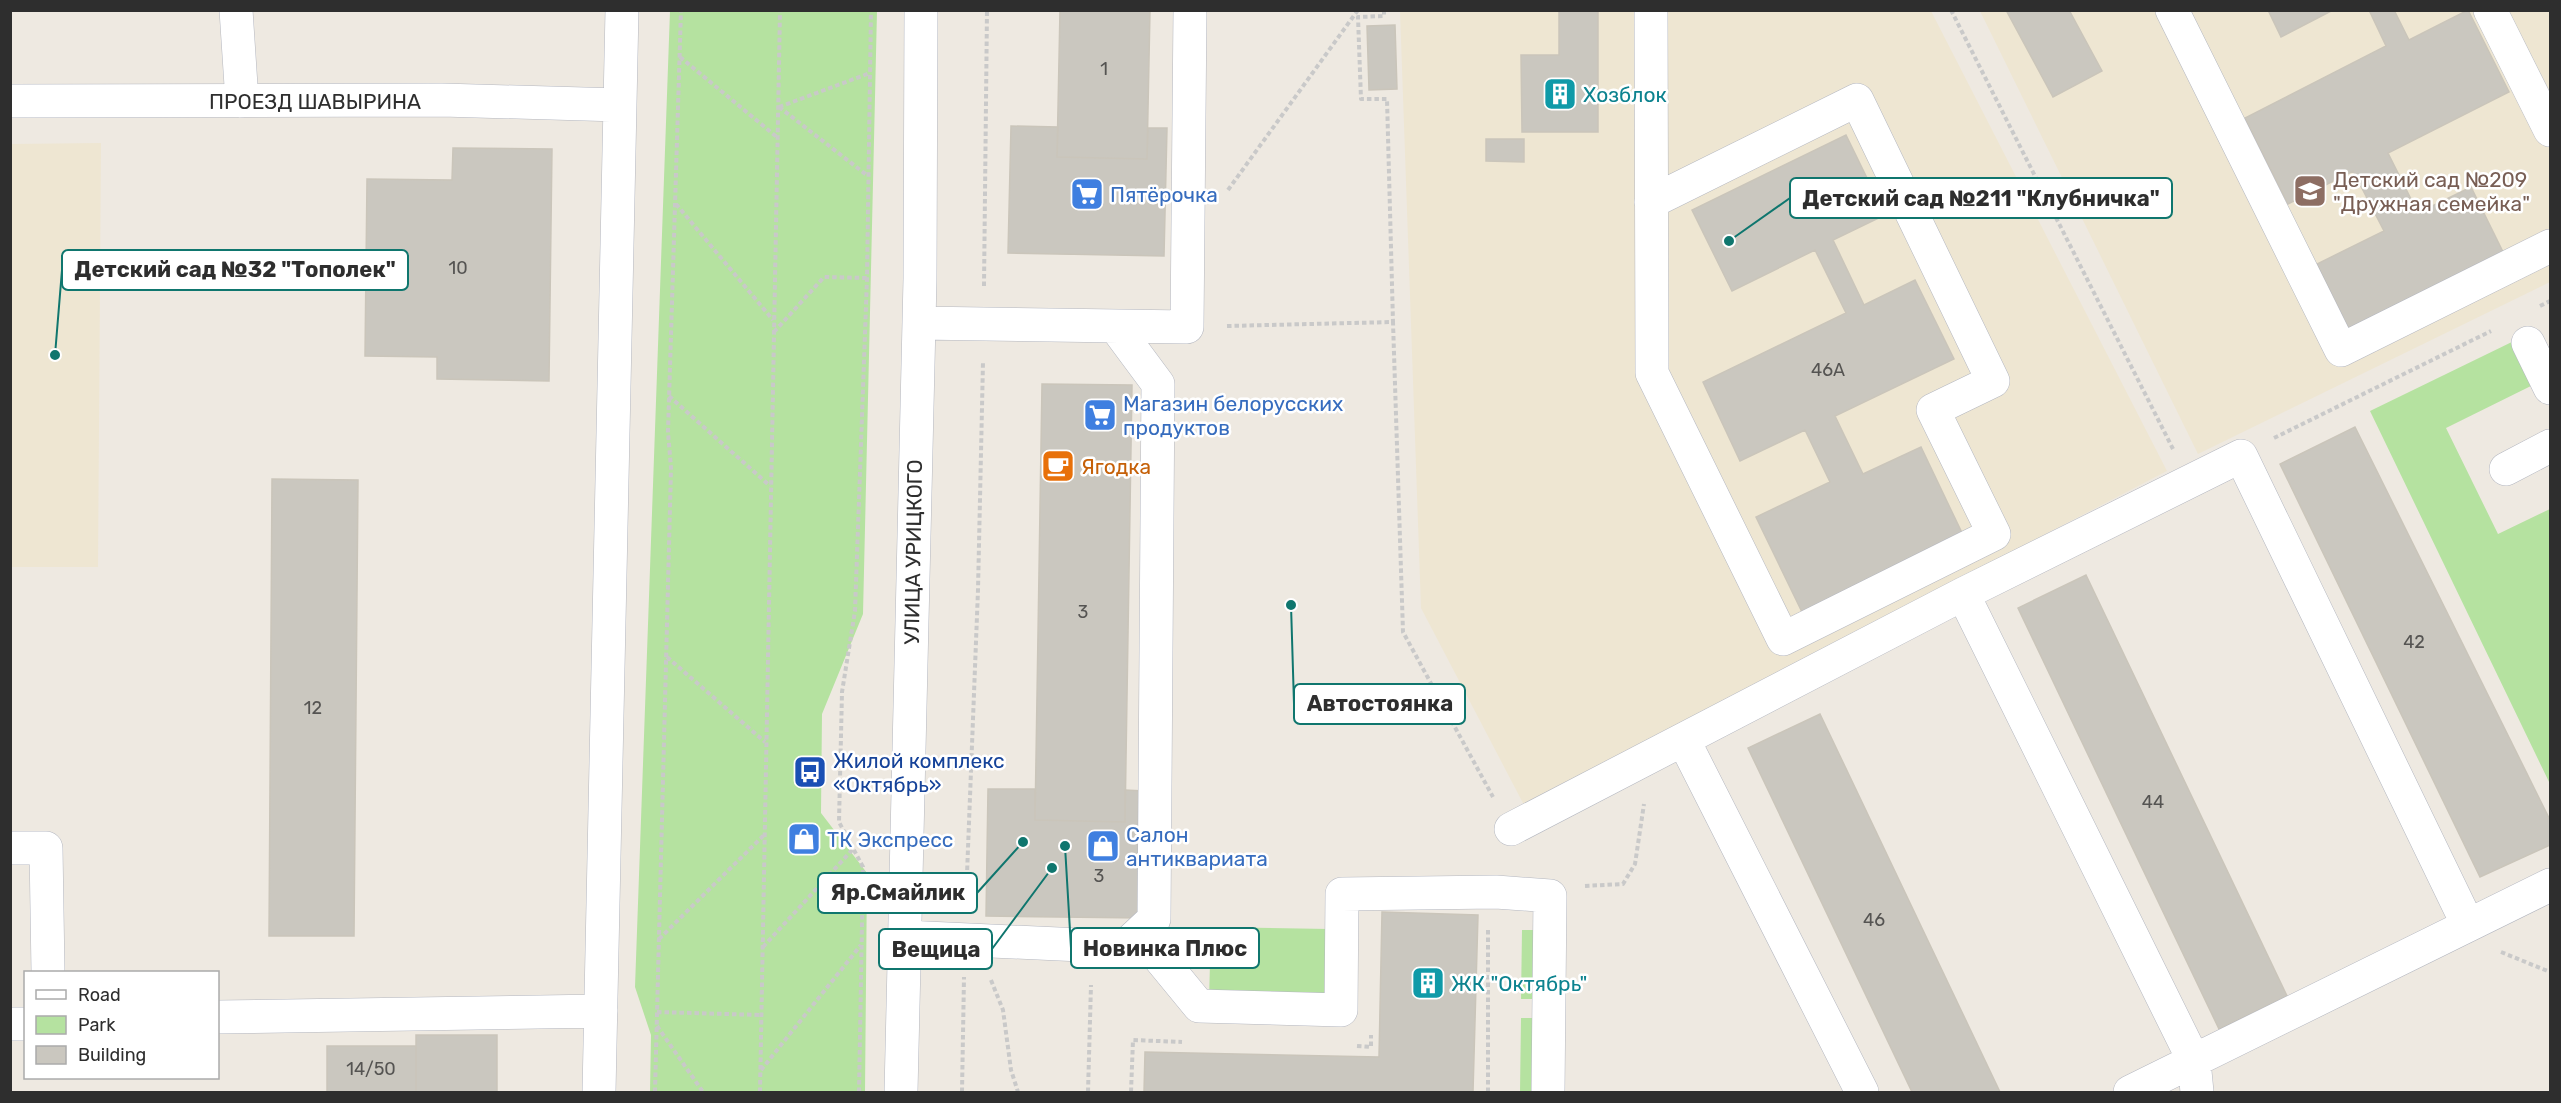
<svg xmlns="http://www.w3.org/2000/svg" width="2561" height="1103" font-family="Rubik,sans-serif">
<rect width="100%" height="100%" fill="#eee9e1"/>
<path fill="#eee6d2" d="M1400,11H1931L2167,471L1524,805L1421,608Z
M1980,11H2550V282L2198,454Z
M101,143L98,567H11V144Z"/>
<path fill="#b5e2a0" d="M670,11H877L863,614L822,714L821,813L867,873L865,1092H650L651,1035L635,987Z
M2518,339L2539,382L2446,428L2498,534L2550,509V784L2370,411Z
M1211,927L1329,929L1328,1002L1209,1000Z
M1522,930H1541L1540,999H1521Z
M1521,1018H1542L1541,1092H1520Z"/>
<path fill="#cac7bf" stroke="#cac5ba" stroke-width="1.5" d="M1060,10H1150L1147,159L1057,157Z
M1559,10H1598V132H1522L1521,55H1559Z
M2006,10H2069L2102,71L2053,97Z
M2268,10H2333L2281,37Z
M2369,10H2394L2409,40L2468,10L2509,92L2388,153L2418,213L2471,187L2504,254L2350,331L2317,264L2384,231L2353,171L2288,204L2245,118L2386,46Z
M1395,25L1397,89L1369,90L1367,26Z
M1011,126L1058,127L1057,157L1147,159L1148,128H1167L1164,256L1008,253Z
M1846,135L1885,215L1833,240L1864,305L1915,280L1954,359L1835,416L1863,474L1921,447L1963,535L1802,612L1756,517L1830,482L1805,430L1740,461L1703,382L1846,313L1815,250L1732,291L1692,210Z
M1486,139H1524V162L1486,161Z
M453,148L552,149L549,381L437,379V357L365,356L367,179L452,180Z
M1042,384L1132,385L1125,822L1035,820Z
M2355,427L2550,820V845L2480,877L2280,464Z
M272,479L358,480L354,936H269Z
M2086,575L2287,996L2219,1029L2018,608Z
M1820,714L2000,1092H1912L1748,748Z
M988,789H1035V820L1125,822V790L1144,791L1142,918L986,916Z
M1382,912L1478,915L1473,1092H1144L1145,1052L1379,1057Z
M416,1035H497V1092H416Z
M327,1046H416V1092H327Z"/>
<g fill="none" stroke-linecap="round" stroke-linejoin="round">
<g stroke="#b4b7c0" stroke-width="34">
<path id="minor" d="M236,10L242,101
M1651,10L1652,373L1783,639L1994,534L1933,410L1993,381L1857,100L1651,202
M2172,10L2341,350L2550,246
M2490,10L2550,130
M10,101L442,100L619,105
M919,323L1187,327L1190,10
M2528,343L2550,388
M2506,469L2550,446
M1963,594L2194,1061L2197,1092
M1684,741L1862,1092
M1511,829L1963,594L2241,456L2468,925
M10,848H46L48,972
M1139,933L1199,1006L1341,1010L1342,894L1496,892L1550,896L1548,1092
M905,937L1124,947L1154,919L1158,384L1115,326
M218,1017L601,1011
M10,1024H26
M599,1092L622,10
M901,1092L920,279L921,10
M2130,1092L2550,885"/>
</g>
<path stroke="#c9c9c9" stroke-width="4" stroke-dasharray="4.5 3" stroke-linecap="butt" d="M1384,10V16L1358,17L1361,99H1387L1393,322
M1951,10L2173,449
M680,57L778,138
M779,107L868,176
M779,107L870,73
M1228,190L1358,10
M676,204L773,320
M984,286L987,10
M2540,306L2550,301
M1227,326L1393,322L1403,632L1493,797
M774,332L824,277L867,278
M669,396L770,486
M2274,438L2491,331
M667,657L765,742
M1585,886L1623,884L1635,864L1644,804
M966,900L978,590L983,362
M659,939L764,835
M763,947L853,849
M2501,952L2550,972
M991,980L1003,1010L1011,1070L1018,1092
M657,1012L761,1015
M657,1026L703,1092
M1357,1046L1371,1047V1035
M761,1070L861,945
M655,1092L671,468L668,432L681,10
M760,1092L780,10
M859,1092L863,867L839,822L842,692L855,611L867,278L871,10
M962,1092L964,977
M1088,1092L1091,985
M1131,1092L1133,1040L1182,1042
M1488,1092V930"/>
<use href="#minor" stroke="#fff" stroke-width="33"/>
</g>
<defs>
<g id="building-square" transform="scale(1.725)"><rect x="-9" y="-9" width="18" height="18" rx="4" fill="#0f9aa8" stroke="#fff"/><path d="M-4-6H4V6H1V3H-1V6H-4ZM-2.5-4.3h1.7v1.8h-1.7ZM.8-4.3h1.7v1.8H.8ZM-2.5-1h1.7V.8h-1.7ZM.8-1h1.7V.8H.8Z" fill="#fff"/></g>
<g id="school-square" transform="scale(1.725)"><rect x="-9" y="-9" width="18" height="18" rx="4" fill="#8d6e63" stroke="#fff"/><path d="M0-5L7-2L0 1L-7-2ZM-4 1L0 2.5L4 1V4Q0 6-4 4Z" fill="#fff"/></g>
<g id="supermarket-square" transform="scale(1.725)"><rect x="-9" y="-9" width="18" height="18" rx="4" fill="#3f7fe0" stroke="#fff"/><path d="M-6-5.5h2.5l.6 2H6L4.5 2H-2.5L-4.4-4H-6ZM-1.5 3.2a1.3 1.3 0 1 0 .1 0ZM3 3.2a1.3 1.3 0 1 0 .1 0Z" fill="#fff"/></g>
<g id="cafe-square" transform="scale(1.725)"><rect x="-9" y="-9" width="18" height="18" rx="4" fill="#e8710a" stroke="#fff"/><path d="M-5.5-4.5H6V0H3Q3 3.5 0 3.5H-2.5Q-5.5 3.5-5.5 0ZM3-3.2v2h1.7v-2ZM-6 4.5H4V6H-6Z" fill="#fff"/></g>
<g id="bus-square" transform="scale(1.725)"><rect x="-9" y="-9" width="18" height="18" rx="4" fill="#1a4fb4" stroke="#fff"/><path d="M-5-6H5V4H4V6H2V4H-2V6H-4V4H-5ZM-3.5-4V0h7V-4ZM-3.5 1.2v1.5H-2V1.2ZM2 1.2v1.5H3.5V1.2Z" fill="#fff"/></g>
<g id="shop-square" transform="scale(1.725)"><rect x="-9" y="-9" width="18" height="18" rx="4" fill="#3f7fe0" stroke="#fff"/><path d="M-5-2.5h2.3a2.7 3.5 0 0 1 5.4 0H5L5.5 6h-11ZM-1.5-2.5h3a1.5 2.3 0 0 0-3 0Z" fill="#fff"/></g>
</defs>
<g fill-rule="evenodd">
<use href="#building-square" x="1560" y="94"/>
<use href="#school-square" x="2310" y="191"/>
<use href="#supermarket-square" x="1087" y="194"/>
<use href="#supermarket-square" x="1100" y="415"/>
<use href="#cafe-square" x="1058" y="466"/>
<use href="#bus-square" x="810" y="772"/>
<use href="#shop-square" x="804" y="839"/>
<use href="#shop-square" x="1103" y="846"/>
<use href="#building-square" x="1428" y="983"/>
</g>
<g text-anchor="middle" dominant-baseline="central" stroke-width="5" stroke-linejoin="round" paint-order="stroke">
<g font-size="18" fill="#555452">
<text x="1104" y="69">1</text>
<text x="458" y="268">10</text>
<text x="1828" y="370">46А</text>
<text x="1083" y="612">3</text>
<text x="2414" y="642">42</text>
<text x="313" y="708">12</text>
<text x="2153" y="802">44</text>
<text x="1099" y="876">3</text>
<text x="1874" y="920">46</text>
<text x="371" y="1069">14/50</text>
</g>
<g font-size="21" fill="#0d838f" stroke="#fff" text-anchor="start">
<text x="1583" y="94">Хозблок</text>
<text x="1451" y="983">ЖК "Октябрь"</text>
</g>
<g font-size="21" fill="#2e2e2e" stroke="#fff">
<text x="315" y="101">ПРОЕЗД ШАВЫРИНА</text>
<text transform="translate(913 552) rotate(-89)">УЛИЦА УРИЦКОГО</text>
</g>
<g font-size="21" fill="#785e54" stroke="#fff" text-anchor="start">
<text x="2333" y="179">Детский сад №209<tspan x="2333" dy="24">"Дружная семейка"</tspan></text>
</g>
<g font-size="21" fill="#366cbe" stroke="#fff" text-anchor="start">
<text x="1110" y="194">Пятёрочка</text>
<text x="1123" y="403">Магазин белорусских<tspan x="1123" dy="24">продуктов</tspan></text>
<text x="1126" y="834">Салон<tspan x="1126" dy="24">антиквариата</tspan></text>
<text x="827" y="839">ТК Экспресс</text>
</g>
<g font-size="21" fill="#c56008" stroke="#fff" text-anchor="start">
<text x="1081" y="466">Ягодка</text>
</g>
<g font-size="21" fill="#164399" stroke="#fff" text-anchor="start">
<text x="833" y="760">Жилой комплекс<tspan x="833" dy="24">«Октябрь»</tspan></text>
</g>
</g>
<path fill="none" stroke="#0f766e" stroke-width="2" d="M1729 241L1790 198M55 355L62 270M1291 605L1294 704M1023 842L977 893M1065 846L1071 948M1052 868L992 949"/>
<g fill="#0f766e" stroke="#fff" stroke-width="2">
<circle cx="1729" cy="241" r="6"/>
<circle cx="55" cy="355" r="6"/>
<circle cx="1291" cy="605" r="6"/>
<circle cx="1023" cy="842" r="6"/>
<circle cx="1065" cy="846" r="6"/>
<circle cx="1052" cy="868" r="6"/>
</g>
<g fill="#fff" stroke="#0f766e" stroke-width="2">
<rect x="1790" y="178" width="382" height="40" rx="6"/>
<rect x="62" y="250" width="346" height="40" rx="6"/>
<rect x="1294" y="684" width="171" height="40" rx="6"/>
<rect x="818" y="873" width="159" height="40" rx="6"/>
<rect x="1071" y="928" width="188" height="40" rx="6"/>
<rect x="879" y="929" width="113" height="40" rx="6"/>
</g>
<g font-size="22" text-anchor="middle" font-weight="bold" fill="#2e2e2e">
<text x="1981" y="206">Детский сад №211 "Клубничка"</text>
<text x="235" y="277">Детский сад №32 "Тополек"</text>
<text x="1380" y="711">Автостоянка</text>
<text x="898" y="900">Яр.Смайлик</text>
<text x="1165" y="956">Новинка Плюс</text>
<text x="936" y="957">Вещица</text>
</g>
<rect width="2561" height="1103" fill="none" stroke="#2e2e2e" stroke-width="24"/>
<rect x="24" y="971" width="195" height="108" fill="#ffffff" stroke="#ababab" stroke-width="1.5"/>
<rect x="36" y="990" width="30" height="9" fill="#ffffff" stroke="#ababab" stroke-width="1.5"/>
<text x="78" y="1001" font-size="18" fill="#2e2e2e">Road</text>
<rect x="36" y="1016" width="30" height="18" fill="#b5e2a0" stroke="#ababab" stroke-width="1.5"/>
<text x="78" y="1031" font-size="18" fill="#2e2e2e">Park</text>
<rect x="36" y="1046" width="30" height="18" fill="#cac7bf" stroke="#ababab" stroke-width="1.5"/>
<text x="78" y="1061" font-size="18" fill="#2e2e2e">Building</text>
</svg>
